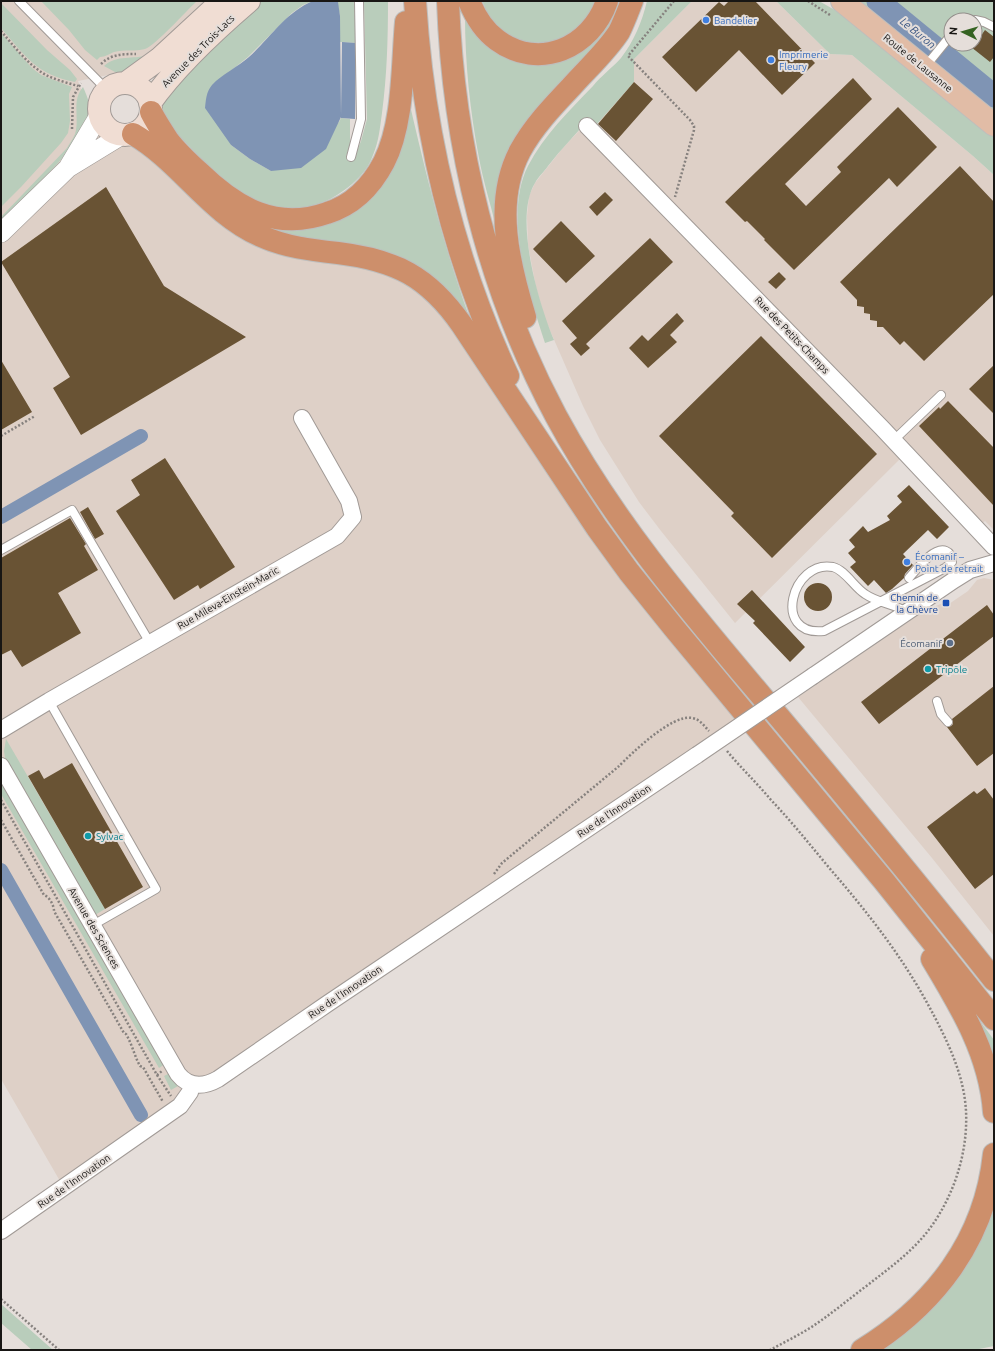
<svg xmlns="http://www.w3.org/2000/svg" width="995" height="1351" font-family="Ubuntu,sans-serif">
<rect width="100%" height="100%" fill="#e5deda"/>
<path fill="#ded0c7" d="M1,1H222L149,67L78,81L97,132L105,138L134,143L381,261L462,325L750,719L190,1092L64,1188L1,1079Z
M692,1H776L830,54L852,55L973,156L994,175V530L985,521L971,533L900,459L735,623L661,531L639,502L600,440L583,406L545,319L536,287L528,245L527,216L529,196L535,183L562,149L591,118L598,124L634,59Z
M984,578L994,580V936L932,858L798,697L924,611L943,603L946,606L968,591L977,580Z"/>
<path fill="#b9cdbb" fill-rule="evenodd" d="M41,1H197C186,11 156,45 145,49C135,52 124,49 114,52C109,54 105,57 100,57L97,60L85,50L69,30Z
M261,1H313L303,5L292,13L248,57L213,85L231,145L250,159L271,171L339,122L341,118L350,119V144L346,157L353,161L361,141L367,119L364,1H388C388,38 387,76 382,113C380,127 379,141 373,155C368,170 356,182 343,191C323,206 298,211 274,207C242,202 210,168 189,146C180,137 169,127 164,116C160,107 165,100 168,93Z
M337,1H355L357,32L356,43L340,42V16Z
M482,1H595C593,6 591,13 587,18C570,44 531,50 505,33C496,27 489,17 483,8L485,7Z
M615,1H620L616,15L608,32L532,117L500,223H495C490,202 483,180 479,158C470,111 465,63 465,15L533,61Z
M647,1H692L634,59V82L597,124L590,118C576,134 561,149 548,166C544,172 538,177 535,183C513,218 539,304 554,340L545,343C529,294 503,215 528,166C544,135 569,111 593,86C601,76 612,68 621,58C634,41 642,22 647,1Z
M776,1H819L854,21L994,134V175L973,156L852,55L830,54Z
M853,1H994V115ZM951,20H975V44H951Z
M1,3L47,50L70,70L77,79L75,82C37,75 25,56 1,28Z
M1,33L32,68L41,75L72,87L69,94L70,121L68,133L61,143L21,187L1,207Z
M148,55H156L122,73L115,72L104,66C117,54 133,60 148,55Z
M83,87C88,98 92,108 89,120C86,133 75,143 67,153C46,177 24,200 1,223V217L67,148C69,144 73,139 75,134C80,118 71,101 83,87Z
M409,101C426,175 444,248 470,319L438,289L282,240L239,211L349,210Z
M6,739L105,909L95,915L5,758L4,751Z
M1,780L165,1064L159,1068L1,794Z
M977,1017L994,1040V1081Z
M170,1073L178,1086L171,1090L164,1076Z
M994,1188V1346L974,1350H873L896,1333Z
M1,1304L53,1350H32L1,1323Z"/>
<path fill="#7f94b4" d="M313,1L338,2L340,16L341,115L342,42L356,43L355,119L341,118V117L326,149L301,168L271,171L250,159L231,145L205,108C206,100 206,92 212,85C222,74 238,67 249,57C270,38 286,12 313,1Z"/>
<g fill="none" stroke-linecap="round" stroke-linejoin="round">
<path stroke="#7f94b4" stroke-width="14" d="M1,517L141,436
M1,870L141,1115"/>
<path stroke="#7f94b4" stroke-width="23" d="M878,1L994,96"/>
</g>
<path fill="#695334" d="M729,1H755L815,63L782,95L739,50L696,92L662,57L719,2L724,6Z
M985,30L994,37V57L990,62L971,47L975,44Z
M853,78L872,99L785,184L806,206L841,172L837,167L898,107L937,147L897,187L889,178L794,270L764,240L765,239L747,221L745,222L725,202Z
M634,82L653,99L616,141L598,124Z
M960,166L994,202V294L924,361L904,341L900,345L883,327H877V321L870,320V314L864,313V307L857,306V300L840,282Z
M106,187L164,286L246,337L81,435L53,388L70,377L1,262Z
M605,192L613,200L597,216L589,207Z
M561,221L595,256L566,283L533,249Z
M650,238L673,262L586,344L590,348L581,356L570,344L577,338L562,321Z
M779,272L786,279L776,289L768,282Z
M677,313L684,321L670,335L677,342L648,368L629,348L642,335L648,341Z
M761,336L877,454L772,558L731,516L734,513L659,436Z
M1,360L32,412L1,430Z
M994,365V414L969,389Z
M948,401L994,448V506L919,426L939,407L940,409Z
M165,458L235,567L200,589L198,585L174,600L116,511L140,495L131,480Z
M909,485L949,527L937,539L928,530L903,554L913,565L905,574L904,578L892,589L886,593L874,580L868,586L850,567L856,562L848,553L855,547L849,540L863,526L868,532L890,520L887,516L902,502L897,496Z
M88,507L104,534L95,539L80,512Z
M70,518L86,544L84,546L98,570L58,593L81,633L22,667L11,650L1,655V558Z
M804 597a14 14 0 1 1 28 0a14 14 0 1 1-28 0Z
M752,590L805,647L790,662L753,623L755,621L737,604Z
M987,605L994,615V636L879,724L861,702Z
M994,686V753L977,766L947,727L951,726L953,724L952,719Z
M72,763L143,887L105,909L28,776L39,770L44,779Z
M985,788L994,800V874L975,889L927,827L974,791L977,794Z"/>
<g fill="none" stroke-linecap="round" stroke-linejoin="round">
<g stroke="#a19a96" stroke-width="10">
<path id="service" d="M19,1L107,90
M975,20L984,22L994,27
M925,67L951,35
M351,157L361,119L359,1
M894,440L941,395
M1,550L72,510L150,643
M909,578C917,569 934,546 946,551C951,553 952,557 952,562L945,568
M907,612C894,604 878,603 865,594C854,587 845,570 833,567C792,559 771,637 824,631L945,568L965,573
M49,701L156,889L93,925
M937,701L941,714L948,722"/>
</g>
<g stroke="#a19a96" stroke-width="18">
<path id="minor" d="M587,126L882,428L994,547
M813,676L954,580L970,570L994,563
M1,730L49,701L337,536L353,517L349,501L302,418
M1,766L178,1074C189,1088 204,1087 218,1079L327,1004L697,755
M1,1231L180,1106L190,1092L192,1084"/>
</g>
<g stroke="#a19a96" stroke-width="20">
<path id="tertiary" d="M69,166L100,114
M1,233L68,168L122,135"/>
</g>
<g stroke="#a19a96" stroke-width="24">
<path id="secondary" d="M126,83L159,59L222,1
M99 109a26 26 0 1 1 52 0a26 26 0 1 1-52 0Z
M150,103C176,66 214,31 249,1"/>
</g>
<g stroke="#bebebd" stroke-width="24">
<path id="primary" d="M842,1L994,125"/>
</g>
<g stroke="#bebebd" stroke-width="24">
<path id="motorway" d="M415,1C423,131 453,258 508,376
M448,1C453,145 488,289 556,416C612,520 688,609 764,699C842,792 919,885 994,980
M469,1C475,16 483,30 497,40C539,71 591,48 607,1
M151,112C156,122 162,131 168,140C177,152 189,163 200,173C236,208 276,231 327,213C353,205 372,185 384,162C404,123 402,65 406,22
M133,134C181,162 209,213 261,236C285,247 311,250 338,253C395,260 428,276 462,325L597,528L629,572L674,628L884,881L994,1019
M525,317C509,264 493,202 520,151C533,127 552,107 571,87C587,69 606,52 619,32C624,22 628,11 632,1
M932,959C961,1007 990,1055 994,1112
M862,1350C935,1305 985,1240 994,1154"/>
</g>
<path stroke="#86817e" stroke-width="2.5" stroke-dasharray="2 2" stroke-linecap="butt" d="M674,1L628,56L690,120L694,126V130L675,197
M808,1L830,15
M1,31C14,46 28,65 46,75C56,80 68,83 78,86
M101,64C111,54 123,54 136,54
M72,129L73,97L81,83
M1,436L35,416
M727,751C741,768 757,783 771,800C792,822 811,846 831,870C869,914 904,959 931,1010C948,1042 964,1075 966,1111C968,1151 955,1192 933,1224C916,1249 892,1266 869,1284C849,1299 830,1315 810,1328C797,1336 783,1343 770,1350
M1,800L157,1075L162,1071
M1,820L44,895C50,897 54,906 54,911L124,1033L126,1034C132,1044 134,1055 140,1066L143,1067L163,1102
M494,874L502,863L618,767C632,753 672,714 692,718C700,719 704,726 709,731
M157,1075L171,1096
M1,1299L59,1350"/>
<use href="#service" stroke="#fff" stroke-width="8"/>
<use href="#minor" stroke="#fff" stroke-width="16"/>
<use href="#tertiary" stroke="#fff" stroke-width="19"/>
<use href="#secondary" stroke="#f0ddd3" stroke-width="22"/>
<use href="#primary" stroke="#e1bca6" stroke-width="22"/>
<use href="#motorway" stroke="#cd8f6b" stroke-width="22"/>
<g stroke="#a19a96" stroke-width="18" stroke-linecap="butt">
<path id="minor-bridge" d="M697,755L813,676"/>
</g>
<use href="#minor-bridge" stroke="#fff" stroke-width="16"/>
</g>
<g fill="#3f7fe0" stroke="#e5deda" stroke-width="1.5">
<circle cx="706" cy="20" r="4"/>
<circle cx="771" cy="60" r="4"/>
<circle cx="907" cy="562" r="4"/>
</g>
<rect fill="#1a4fb4" stroke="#e5deda" stroke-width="1.5" x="942" y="599" width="8" height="8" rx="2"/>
<circle fill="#5c6f8a" stroke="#e5deda" stroke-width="1.5" cx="950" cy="643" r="4"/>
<g fill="#0f9aa8" stroke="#e5deda" stroke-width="1.5">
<circle cx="928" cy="669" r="4"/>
<circle cx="88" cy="836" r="4"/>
</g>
<g text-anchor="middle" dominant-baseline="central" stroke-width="4" stroke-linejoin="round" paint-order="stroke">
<g font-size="10" fill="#366cbe" stroke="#e5deda" text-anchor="start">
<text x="714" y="20">Bandelier</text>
<text x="779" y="54">Imprimerie<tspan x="779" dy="12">Fleury</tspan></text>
<text x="915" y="556">Écomanif –<tspan x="915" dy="12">Point de retrait</tspan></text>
</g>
<g font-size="10" fill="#181614" stroke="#e5deda">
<text transform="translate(198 51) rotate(-45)">Avenue des Trois-Lacs</text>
<text transform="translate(918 63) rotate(39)">Route de Lausanne</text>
<text transform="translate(792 335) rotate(46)">Rue des Petits-Champs</text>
<text transform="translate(228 598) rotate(-30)">Rue Mileva-Einstein-Maric</text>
<text transform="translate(614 811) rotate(-34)">Rue de l'Innovation</text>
<text transform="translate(94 928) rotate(60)">Avenue des Sciences</text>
<text transform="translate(345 992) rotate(-34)">Rue de l'Innovation</text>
<text transform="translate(74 1181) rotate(-35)">Rue de l'Innovation</text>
</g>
<g font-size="10" fill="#164399" stroke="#e5deda" text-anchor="end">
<text x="938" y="597">Chemin de<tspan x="938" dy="12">la Chèvre</tspan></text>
</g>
<g font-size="10" fill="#4e5e75" stroke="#e5deda" text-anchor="end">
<text x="942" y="643">Écomanif</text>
</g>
<g font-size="10" fill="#0d838f" stroke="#e5deda" text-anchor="start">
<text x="936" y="669">Tripōle</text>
<text x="96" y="836">Sylvac</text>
</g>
<g font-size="11" font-style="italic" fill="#375482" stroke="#e5deda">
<text transform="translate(918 33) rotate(39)">Le Buron</text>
</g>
</g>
<rect width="995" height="1351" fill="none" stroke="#181614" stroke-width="4"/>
<g transform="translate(963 32) rotate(275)"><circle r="19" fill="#e5deda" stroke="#938e8b"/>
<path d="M0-3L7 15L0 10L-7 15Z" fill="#356322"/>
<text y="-6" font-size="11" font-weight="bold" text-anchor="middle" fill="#181614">N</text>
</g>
</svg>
